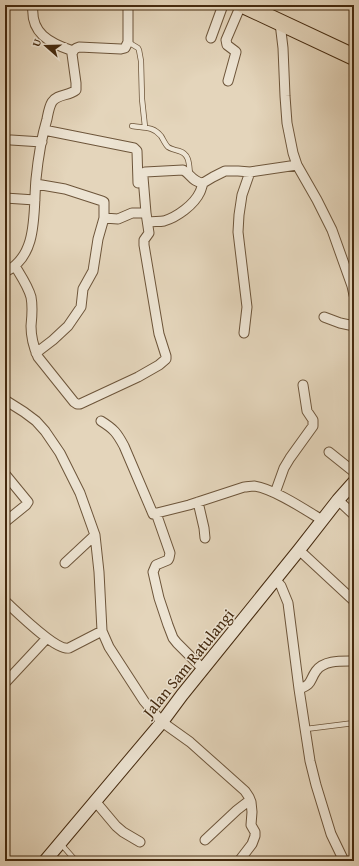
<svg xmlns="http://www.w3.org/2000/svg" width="359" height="866" font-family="'Gentium Book Plus',serif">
<rect width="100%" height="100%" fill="#e4d5bb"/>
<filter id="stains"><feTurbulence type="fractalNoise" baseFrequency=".005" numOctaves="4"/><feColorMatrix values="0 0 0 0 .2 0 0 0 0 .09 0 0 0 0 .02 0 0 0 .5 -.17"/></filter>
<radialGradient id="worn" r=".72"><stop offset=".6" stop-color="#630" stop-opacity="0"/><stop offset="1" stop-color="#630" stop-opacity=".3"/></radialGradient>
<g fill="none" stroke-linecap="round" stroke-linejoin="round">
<g stroke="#6d553a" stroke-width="6">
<path id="lane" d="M128,42L138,48L139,50L141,61L142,99L145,127
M132,126C143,128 153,126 161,136C163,139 165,144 168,147C171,149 175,150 179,151C190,154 189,165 190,175
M306,729L354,723
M61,844L76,861"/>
</g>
<g stroke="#6d553a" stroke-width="11">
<path id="street" d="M33,5C30,33 49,43 73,51
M280,23L283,48L285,96L287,123L293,153L297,165L317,200L332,230L352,286L354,295
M211,38L223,5
M228,81L236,52L235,51L227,45L226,40L241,5
M44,130L134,148L137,151L138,183
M11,140L42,142
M36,184L65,189L102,201L104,202V218L118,219L132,213H146L143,177V174L145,172L183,170C191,174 192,182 203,183L213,177L225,171H238L250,172L297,165
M5,198L35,200
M148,222C153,221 159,222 164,221C177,217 194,205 200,192C201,190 202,186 203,183
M15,266C21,276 28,286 31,297C33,307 32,316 31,326C31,336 34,348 38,357L74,402L77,404H80L138,377L159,365L166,359V356L159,334L144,245V240L149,233L146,213
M5,272C39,256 33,211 36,179C38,159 41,139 47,119C48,114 49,107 52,102C57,94 69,96 76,90V83L72,54C73,50 75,48 79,47L121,49L125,48L128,42V5
M324,317L340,323L354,326
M244,333L247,307L238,232L239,215L242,195L250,172
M36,353L53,340L68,326L81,307L83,289L93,271L98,239L104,218
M5,400L24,412L36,421L45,431L60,453L80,493L95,535L99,572L102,631L109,647L144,701L162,722L190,742L245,791L249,797L251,802L252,812L251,825L255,832V836L252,844L239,861
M101,421C114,429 117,433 124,446L153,514L189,505L244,487C247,487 251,486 254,486C274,489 304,509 322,520
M329,452L354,472
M5,474L28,502L26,505L5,522
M275,493L284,468L290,458L313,426V420L307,411L303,385
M338,500L354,515
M198,502L204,528L205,538
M156,513L170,553L169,558L168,560L156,565L153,572L159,598L168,625L173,638L177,643L203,669
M299,550L354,601
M65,563L95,535
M275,579L281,586L288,603L299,689L310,761L316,785L331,834L344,861
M5,601C16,611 56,651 69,648L102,631
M5,683L47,638
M299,689C313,684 309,681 316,671C324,660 341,661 354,661
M95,801L116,826L123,832L140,842
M205,840L237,810L250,800"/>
</g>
<g stroke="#452a0f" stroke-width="14">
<path id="secondary" d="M45,861L162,722L182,695L299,550L338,500L354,482"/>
</g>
<g stroke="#452a0f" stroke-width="18">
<path id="highway" d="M243,5L354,57"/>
</g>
<use href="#lane" stroke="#ede4d3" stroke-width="4.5"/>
<use href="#street" stroke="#ede4d3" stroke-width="9"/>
<use href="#secondary" stroke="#ede4d3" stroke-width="12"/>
<use href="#highway" stroke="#e4d5bb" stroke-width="16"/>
</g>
<g text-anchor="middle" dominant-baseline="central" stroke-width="3" stroke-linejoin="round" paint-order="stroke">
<g font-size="16" fill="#452a0f" stroke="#ede4d3">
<text transform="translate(188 663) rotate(-51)">Jalan Sam Ratulangi</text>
</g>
</g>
<rect width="359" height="866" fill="none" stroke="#e4d5bb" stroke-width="20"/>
<rect x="6" y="6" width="347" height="854" fill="none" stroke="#452a0f" stroke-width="2"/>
<rect x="10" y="10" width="339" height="846" fill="none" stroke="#452a0f"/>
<g transform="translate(46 46) rotate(290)" stroke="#ede4d3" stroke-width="3" paint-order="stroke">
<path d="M0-3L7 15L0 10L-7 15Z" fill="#452a0f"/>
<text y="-6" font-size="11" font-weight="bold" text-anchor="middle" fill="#452a0f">U</text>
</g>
<rect width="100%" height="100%" filter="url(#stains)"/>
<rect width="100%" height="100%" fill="url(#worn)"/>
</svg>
